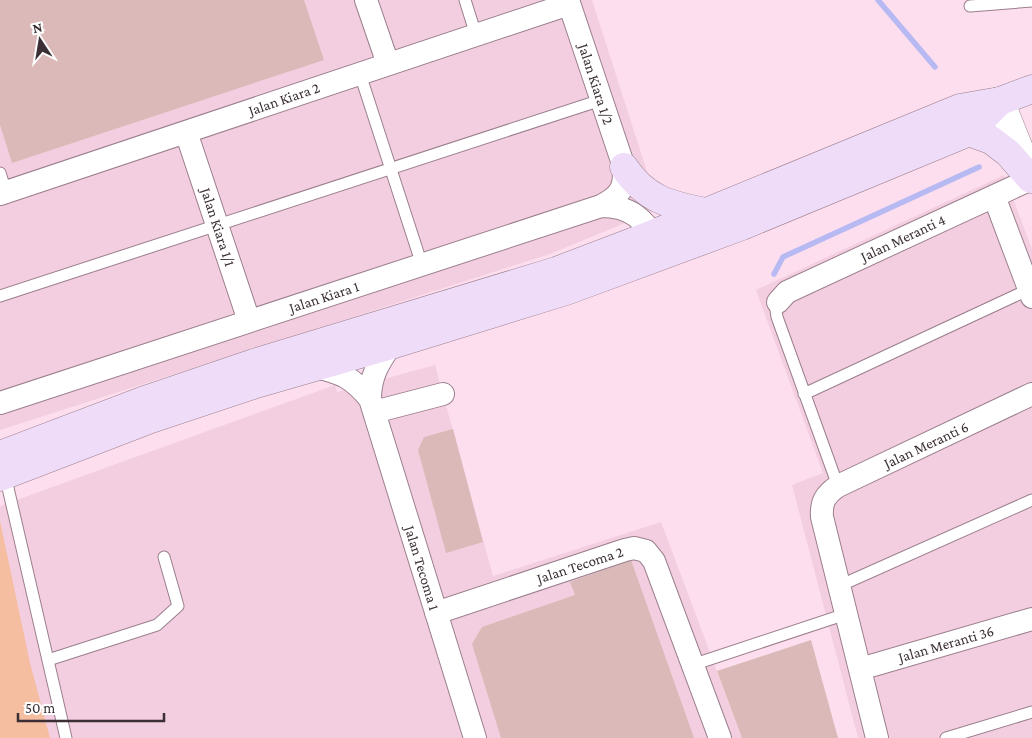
<svg xmlns="http://www.w3.org/2000/svg" width="1032" height="738" font-family="'Crimson Pro',serif">
<rect width="100%" height="100%" fill="#fddeee"/>
<path fill="#f3cee0" d="M0,0H592L659,209L550,254L0,430Z
M1004,175L1032,249V738H858L792,485L823,473L756,290Z
M435,365L493,576L661,522L742,738H0V506L335,385L337,392Z"/>
<path fill="#f5bea0" d="M0,521L30,663L50,738H0Z"/>
<g fill="none" stroke-linecap="round" stroke-linejoin="round">
<path stroke="#b7b9f3" stroke-width="5.5" d="M878,0L935,67
M774,274L783,257L979,167"/>
</g>
<path fill="#dbb9b8" d="M0,0H304L324,60L12,163L0,125Z
M453,429L483,542L446,553L418,450L424,437Z
M631,560L694,738H501L472,644L482,627L575,595L570,582Z
M811,640L838,738H742L717,671Z"/>
<g fill="none" stroke-linecap="round" stroke-linejoin="round">
<g stroke="#9b7f8d" stroke-width="13">
<path id="service" d="M465,0L476,35
M970,6L1032,1
M360,74L422,265
M0,173L6,192
M0,296L601,100
M778,302L776,310L777,317L838,486
M804,394L1032,288
M5,475L66,738
M839,586L1032,500
M48,660L157,625L178,606L164,557
M692,665L846,614
M946,738L1032,712"/>
</g>
<g stroke="#9b7f8d" stroke-width="24">
<path id="minor" d="M366,0L388,64
M186,132L249,321
M0,194L569,4
M994,196L1032,297
M601,206C635,206 644,222 663,247
M778,302L787,292L1031,179
M391,345C378,363 370,377 370,399L475,738
M316,367C342,373 353,378 370,399
M0,403L601,206C620,196 625,189 624,167L568,0
M374,412L443,394
M436,613L625,550L634,548L646,551L654,561L720,738
M860,669L1032,619
M877,738L822,517C821,502 825,495 838,486L1032,394"/>
</g>
<g stroke="#9b7f8d" stroke-width="29">
<path id="tertiary" d="M1000,101L1030,176"/>
</g>
<g stroke="#9b7f8d" stroke-width="29">
<path id="secondary" d="M969,132L991,140L1008,153L1031,179
M624,167C646,200 670,205 706,212
M0,455L142,401L254,363L556,271L653,234L960,108L1000,101L1032,89
M0,477L151,419L256,384L391,345L566,291L742,226L969,132L1000,101"/>
</g>
<use href="#service" stroke="#fff" stroke-width="11"/>
<use href="#minor" stroke="#fff" stroke-width="22"/>
<use href="#tertiary" stroke="#fff" stroke-width="28"/>
<use href="#secondary" stroke="#efdcf8" stroke-width="28"/>
</g>
<g text-anchor="middle" dominant-baseline="central" stroke-width="4.5" stroke-linejoin="round" paint-order="stroke">
<g font-size="15" fill="#3b2f35" stroke="#fff">
<text transform="translate(596 84) rotate(72)">Jalan Kiara 1/2</text>
<text transform="translate(284 99) rotate(-19)">Jalan Kiara 2</text>
<text transform="translate(218 227) rotate(72)">Jalan Kiara 1/1</text>
<text transform="translate(903 238) rotate(-25)">Jalan Meranti 4</text>
<text transform="translate(324 297) rotate(-18)">Jalan Kiara 1</text>
<text transform="translate(926 445) rotate(-25)">Jalan Meranti 6</text>
<text transform="translate(580 565) rotate(-18)">Jalan Tecoma 2</text>
<text transform="translate(422 568) rotate(73)">Jalan Tecoma 1</text>
<text transform="translate(946 644) rotate(-16)">Jalan Meranti 36</text>
</g>
</g>
<g transform="translate(40 40) rotate(348)" stroke="#ffffff" stroke-width="4" paint-order="stroke">
<path d="M0-4L9 19L0 12L-9 19Z" fill="#3b2f35"/>
<text y="-8" font-size="14" font-weight="bold" text-anchor="middle" fill="#3b2f35">N</text>
</g>
<path d="M18 713v8h146v-8" fill="none" stroke="#3b2f35" stroke-width="2.5"/>
<text x="25" y="713" font-size="15" fill="#3b2f35" stroke="#ffffff" stroke-width="4" paint-order="stroke">50 m</text>
</svg>
